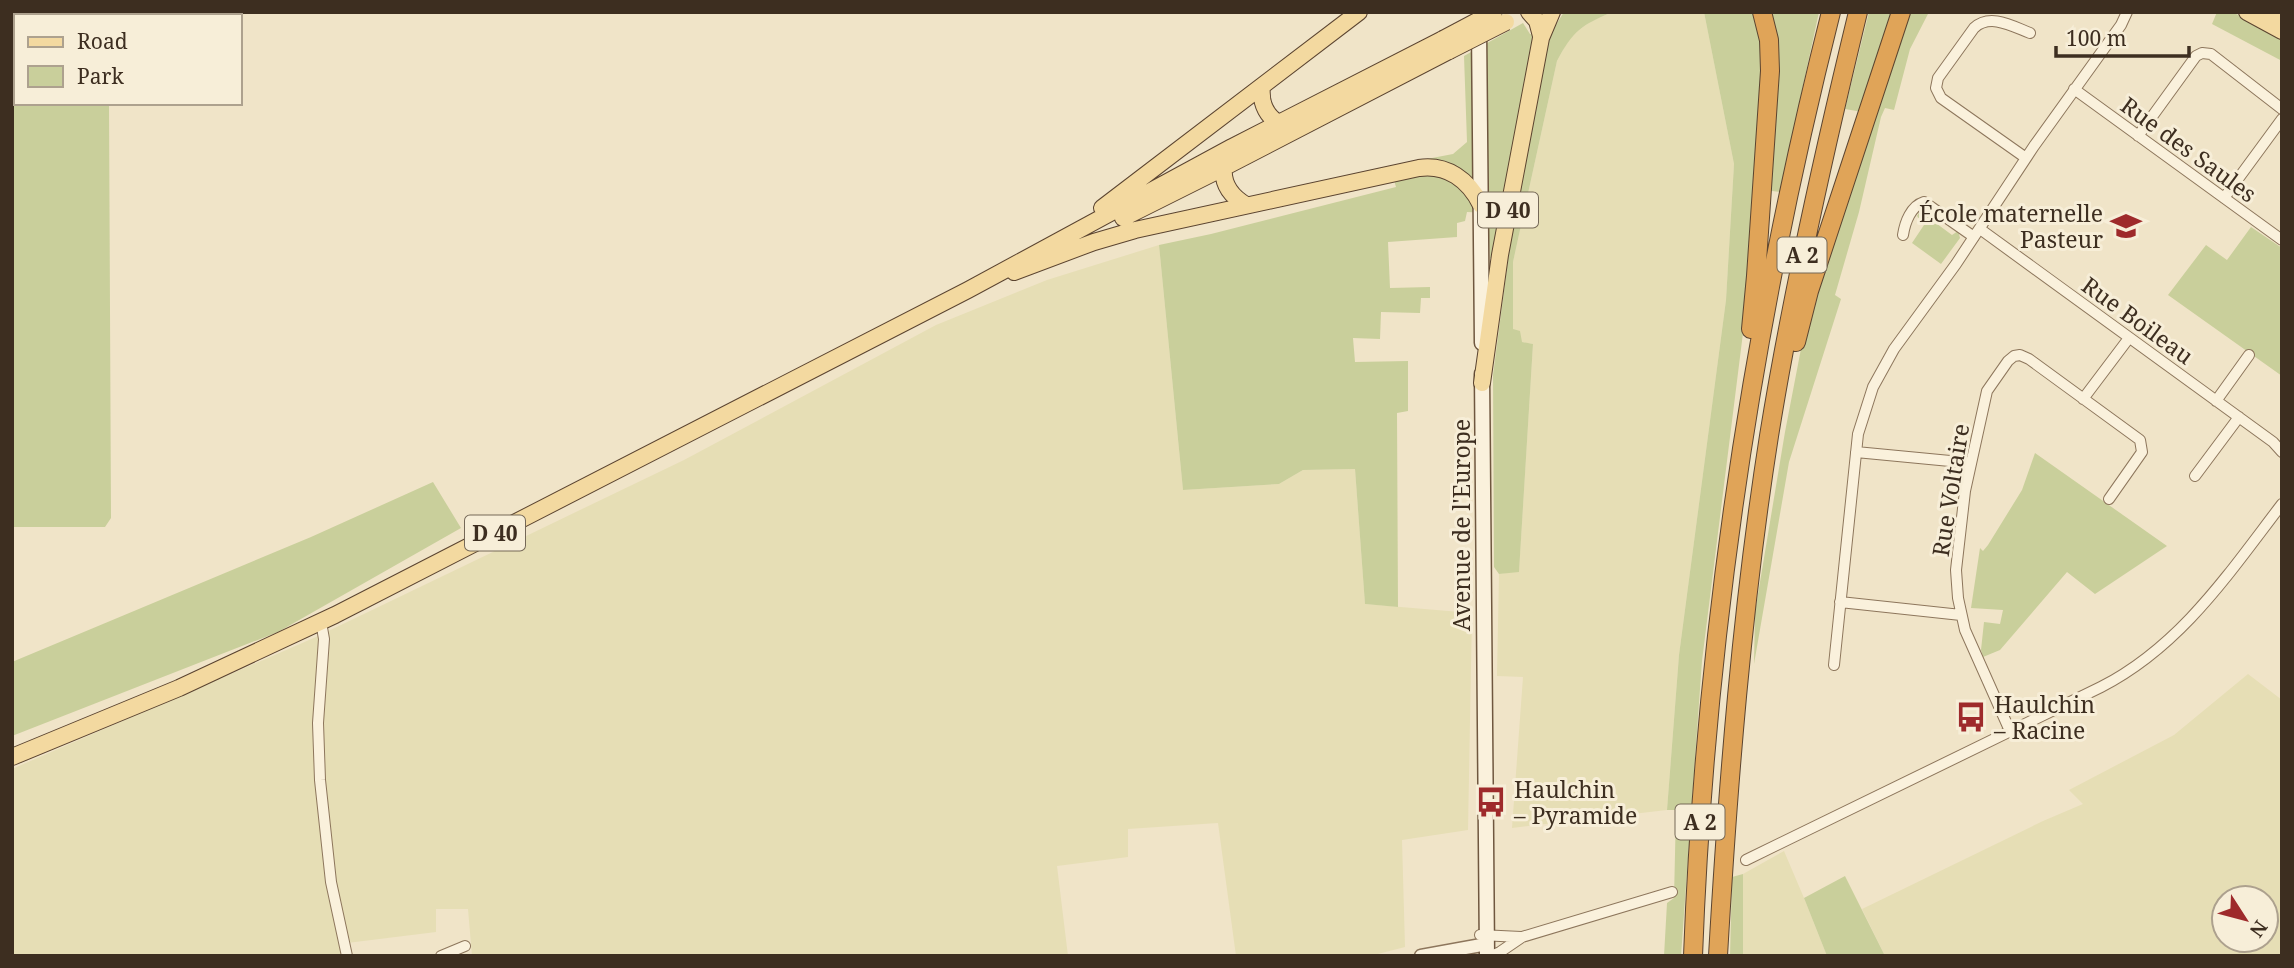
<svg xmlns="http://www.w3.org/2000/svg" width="2294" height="968" font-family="'Noto Serif',serif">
<rect width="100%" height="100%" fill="#f0e4c8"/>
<path fill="#e6deb5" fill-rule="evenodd" d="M1613,12H1704L1734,164L1726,300L1679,655L1667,810L1512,828L1523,677L1497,676L1499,574L1519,571L1533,344L1521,342L1513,329V262L1557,61L1570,37L1591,21Z
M1159,245L1183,490L1279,484L1303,470L1355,469L1365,604L1472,613L1468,830L1402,840L1405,947L1370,956H1236L1218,823L1128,829V857L1057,866L1068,956H472L468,909H436V932L339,944L342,956H12V769L316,637L684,460L936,325L1047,280Z
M2248,674L2282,700V956H1885L1862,909L2043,821L2083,804L2069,790L2174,735ZM2224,898H2266V940H2224Z
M1784,851L1804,898L1827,956H1743V874Z"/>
<path fill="#c9cf9b" d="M12,12H108V16H16V103H109L111,518L105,527H12Z
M1564,12H1613C1581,25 1573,31 1557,61L1513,262V329L1520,331L1522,342L1533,344L1519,572L1499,574L1494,567L1493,375L1508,260L1490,258L1488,213L1467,212L1465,221L1457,223V237L1388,242L1390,288L1430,287V298H1421L1420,313L1381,312L1380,339L1353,338L1355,362L1408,361V411L1397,413L1398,607L1365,604L1355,469L1303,470L1279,484L1183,490L1159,245L1211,234L1396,187L1390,166L1453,154L1467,142L1464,56L1523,23L1530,34L1547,39Z
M1704,12H1819L1780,192L1756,189L1751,269L1702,661L1681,956H1664L1667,903L1674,898L1676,810H1667L1679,655L1726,300L1734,164Z
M1869,12H1929L1910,49L1894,110L1885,108L1881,117L1859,212L1835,295L1841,299L1789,462L1754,664L1755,612L1785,432L1805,328L1874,114L1845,109Z
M2217,12H2232L2282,36V61L2212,24Z
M1923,206L1931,208L1929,218L1952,235L1958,231L1960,238L1941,264L1912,243L1924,225L1917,216Z
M2251,227L2282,248V376L2168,295L2206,245L2227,260Z
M2035,453L2167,546L2095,594L2067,572L2000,650L1983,657L1981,650L1984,622L2000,624L2003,610L1971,608L1980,548L1983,551L1988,545L2022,490Z
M433,482L461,528L278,632L12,736V662L311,537Z
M1743,874V956H1730L1732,877Z
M1845,876L1885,956H1827L1804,898Z"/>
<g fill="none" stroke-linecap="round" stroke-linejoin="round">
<g stroke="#8d765c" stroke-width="12">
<path id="minor" d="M2074,89L2282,240
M2138,136L2196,56L2202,53L2211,54L2282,109
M2026,158L1941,98L1936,88L1938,78L1974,28C1990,13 2012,26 2030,33
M2224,198L2282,119
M1980,229L2273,442L2282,452
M1903,235C1905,222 1911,206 1924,202L1974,237
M2083,399L2129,338
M2216,401L2249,355
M1856,452L1971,463
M2195,476L2239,417
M1840,602L1961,615
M321,622L324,639L318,723L320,780L331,882L347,956
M1834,665L1858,434L1873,387L1894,349L1956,264L2034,146L2121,25L2127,12
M2010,731L1965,630L1958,598L1956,570L1965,491L1987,391L2008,361L2014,356L2020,355L2029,359L2140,440L2142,452L2109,499
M1746,860L2101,687C2181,646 2229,573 2282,504
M1480,935L1521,937
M441,956L465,946
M1491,956L1500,952L1522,937L1672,892"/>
</g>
<g stroke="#8d765c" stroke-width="15">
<path id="tertiary" d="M1421,956L1487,944"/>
</g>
<g stroke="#6f573f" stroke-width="17">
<path id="secondary" d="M1479,28L1482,343
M1482,374L1487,956"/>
</g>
<g stroke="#5b4430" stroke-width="18">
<path id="primary" d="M1529,12L1537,21L1541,36
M2247,12L2282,31
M2270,12L2282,17
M1262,86C1260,104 1267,119 1285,126
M1225,161C1220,181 1229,195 1246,205
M1102,208L1359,12
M1123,218L1223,168L1449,51
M1014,272L1094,242L1135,230L1419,168C1447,164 1469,180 1481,205
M1482,383L1500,255L1541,38L1552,12
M12,757L179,688L335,615L968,290L1232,147L1443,39"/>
</g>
<g stroke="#5b4430" stroke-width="20">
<path id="motorway" d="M1751,329L1756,276L1770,71L1769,40L1762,12
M1796,342L1809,291L1901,12
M1693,956C1705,637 1753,321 1831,12
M1718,956C1728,782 1742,608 1769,436C1792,293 1824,152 1858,12"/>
</g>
<use href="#minor" stroke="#faf1dc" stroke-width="10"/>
<use href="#tertiary" stroke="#faf1dc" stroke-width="12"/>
<use href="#secondary" stroke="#faf1dc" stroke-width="14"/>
<use href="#primary" stroke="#f3d9a0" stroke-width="16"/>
<use href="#motorway" stroke="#e0a458" stroke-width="18"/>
<g stroke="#5b4430" stroke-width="18" stroke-linecap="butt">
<path id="primary-bridge" d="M1443,39L1494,12
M1449,51L1506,22"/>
</g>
<use href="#primary-bridge" stroke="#f3d9a0" stroke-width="16"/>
</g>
<defs>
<g id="school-bare" transform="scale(2.415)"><path d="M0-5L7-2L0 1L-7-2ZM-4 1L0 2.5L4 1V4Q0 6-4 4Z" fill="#9e2a2b" stroke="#f7eed8" stroke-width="2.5" paint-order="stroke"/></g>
<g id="bus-bare" transform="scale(2.415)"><path d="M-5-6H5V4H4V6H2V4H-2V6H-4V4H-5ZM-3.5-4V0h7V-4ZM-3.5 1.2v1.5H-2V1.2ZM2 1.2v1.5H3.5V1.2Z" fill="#9e2a2b" stroke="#f7eed8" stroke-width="2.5" paint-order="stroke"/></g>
</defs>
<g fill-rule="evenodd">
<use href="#school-bare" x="2126" y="226"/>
<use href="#bus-bare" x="1971" y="717"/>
<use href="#bus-bare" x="1491" y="802"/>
</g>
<g text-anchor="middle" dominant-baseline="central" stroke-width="6" stroke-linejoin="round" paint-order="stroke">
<g fill="#f7eed8" stroke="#756857" stroke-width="2">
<rect x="1478" y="192.5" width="60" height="35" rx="5"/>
<rect x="1777.5" y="237.5" width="49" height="35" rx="5"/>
<rect x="465" y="515.5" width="60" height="35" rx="5"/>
<rect x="1675.5" y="804.5" width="49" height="35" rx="5"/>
</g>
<g font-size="21" font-weight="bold" fill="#3d2e20">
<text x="1508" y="210">D 40</text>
<text x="1802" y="255">A 2</text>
<text x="495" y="533">D 40</text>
<text x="1700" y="822">A 2</text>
</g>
<g font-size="23" fill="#3d2e20" stroke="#f7eed8">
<text transform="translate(2189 149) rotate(36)">Rue des Saules</text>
<text transform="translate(2138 320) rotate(36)">Rue Boileau</text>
<text transform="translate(1950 490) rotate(-81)">Rue Voltaire</text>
<text transform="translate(1461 525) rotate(-90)">Avenue de l'Europe</text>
</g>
<g font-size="23" fill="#3d2e20" stroke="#f7eed8" text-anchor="start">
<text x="2103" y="213" text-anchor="end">École maternelle<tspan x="2103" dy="26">Pasteur</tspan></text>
<text x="1994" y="704">Haulchin<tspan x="1994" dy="26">– Racine</tspan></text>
<text x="1514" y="789">Haulchin<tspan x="1514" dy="26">– Pyramide</tspan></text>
</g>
</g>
<rect width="2294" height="968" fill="none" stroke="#3d2e20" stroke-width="28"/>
<rect x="14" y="14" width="228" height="91" fill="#f7eed8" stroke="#ada18e" stroke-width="2"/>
<rect x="28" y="37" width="35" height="10" fill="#f3d9a0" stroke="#ada18e" stroke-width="2"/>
<text x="77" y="49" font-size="21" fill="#3d2e20">Road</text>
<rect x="28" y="66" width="35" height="21" fill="#c9cf9b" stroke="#ada18e" stroke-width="2"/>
<text x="77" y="84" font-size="21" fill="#3d2e20">Park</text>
<g transform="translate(2245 919) rotate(126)"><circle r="33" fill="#f7eed8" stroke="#ada18e" stroke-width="2"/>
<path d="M0-5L12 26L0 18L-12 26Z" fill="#9e2a2b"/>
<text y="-10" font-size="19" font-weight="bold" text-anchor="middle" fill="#3d2e20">N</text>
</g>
<path d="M2056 46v10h133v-10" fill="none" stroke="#3d2e20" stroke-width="3.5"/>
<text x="2066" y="46" font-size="21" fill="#3d2e20" stroke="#f7eed8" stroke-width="5" paint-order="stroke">100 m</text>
</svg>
